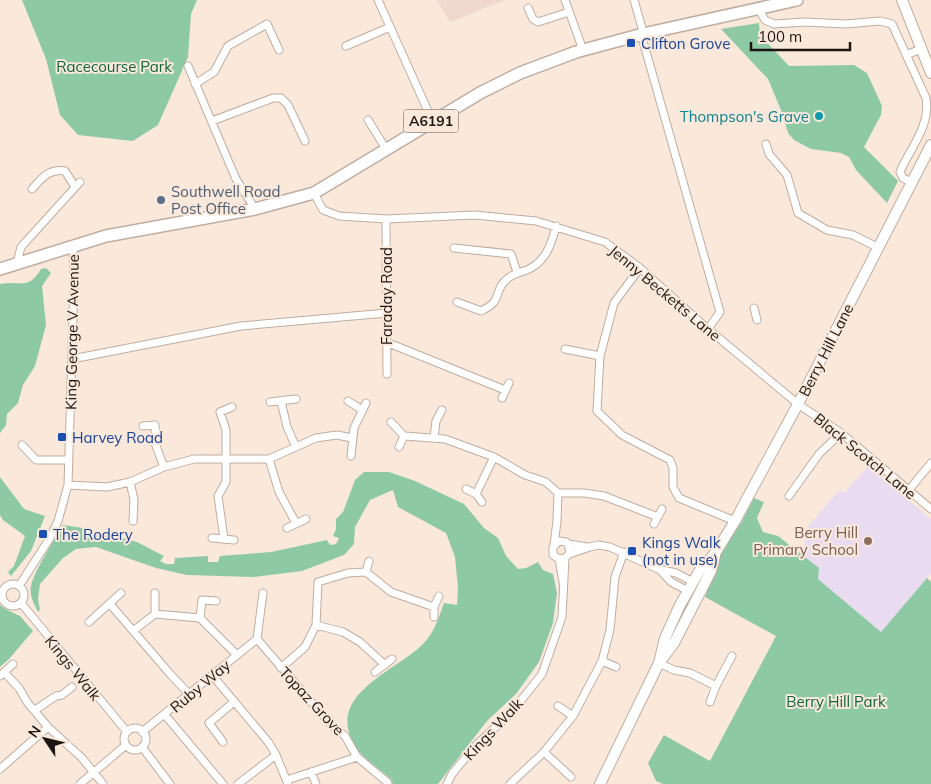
<svg xmlns="http://www.w3.org/2000/svg" width="931" height="784" font-family="Mulish,sans-serif">
<rect width="100%" height="100%" fill="#fae8db"/>
<path fill="#e9dcf0" d="M868,466L931,519V573L881,632L818,579L803,554L807,528L839,490L844,493Z"/>
<path fill="#f1d8cf" d="M437,0H505L450,22Z"/>
<path fill="#8ec9a6" d="M22,0H197L191,14L188,57L158,125L133,141L78,135L60,115L46,59Z
M759,23L760,35L789,66L854,65L867,73L882,106L881,115L864,147L898,181L887,203L856,170L849,157L841,153L811,149L794,140L788,133L783,115L768,79L721,29Z
M46,268L51,273L42,286L46,325L35,366L23,385L18,403L7,414L6,425L0,433V284C21,280 28,291 41,269Z
M364,472H389L415,481L464,504L484,528L498,538L506,556L518,569L526,568L538,562L543,570L553,574L557,593L553,623L539,662L516,694L487,721L438,784H393L391,779C380,769 362,758 355,746C324,695 396,671 423,644C434,633 439,617 444,603L457,605L458,588L455,557L446,533L398,507L393,490L370,500L355,527L354,544L344,555L302,571L253,577L187,575L156,568L96,547L76,549L63,558L40,584L38,599L40,610L38,612C34,604 29,595 31,586C35,569 54,541 63,525L83,528L137,542L164,556L160,561L166,564H174L175,558L208,556V562H218L220,556L271,552L327,540L330,545L336,544L339,538L333,536L336,529V519L343,512L355,480Z
M0,477L24,509L45,516L31,551L11,576L8,572L14,566L25,536L3,520L0,515Z
M754,498L764,502L757,518L763,532L778,536L819,568L818,579L881,632L927,578L931,582V784H663L656,781L648,763L664,735L710,761L776,636L705,597L723,550L741,523Z
M0,605L5,609L20,616L33,631L9,659L0,667Z"/>
<g fill="none" stroke-linecap="round" stroke-linejoin="round">
<g stroke="#beada0" stroke-width="9">
<path id="street" d="M378,0L432,120
M565,0L583,50
M634,0L642,28L643,41L720,312L708,329
M528,8L533,19L538,22L569,12
M758,8L765,20L774,24L805,22L846,24L880,21L892,24L926,98C931,126 910,148 900,172L903,178L913,183
M346,46L390,27
M906,55L921,49
M188,66L236,179L255,209
M195,84L214,72L228,46L267,24L279,50
M368,120L386,149
M212,121L273,98H281L288,105L305,141
M766,144L769,154L787,175L798,213L827,230L853,235L879,248
M32,189C42,178 49,168 65,171L75,187
M314,193L323,210L339,216L386,219L475,215L536,221L605,242L640,268L708,329L798,404L841,433L931,509
M386,219L387,374
M454,248L511,254L517,272
M17,263L21,247L80,182
M640,268L614,303L600,356L597,411L622,435L670,460L673,468V487L679,498L735,521
M457,302L481,311C485,309 491,306 494,302C498,297 498,288 504,282C511,273 522,273 531,268C547,259 552,242 556,226
M754,308L757,320
M386,342L505,390
M565,349L600,356
M72,359L241,326L387,313
M502,398L509,383
M281,401L287,427L296,447
M348,401L362,410
M270,402L296,399
M391,422L404,436L445,439L494,457L525,475L546,482L558,493L557,521L554,545
M143,426L155,425L156,446L164,467
M434,438L436,421L442,410
M22,445L36,460H68
M399,447L404,436
M351,456L354,428L366,403
M269,459L279,492L296,523
M130,482L134,500L133,521
M68,485L107,487L130,482L164,467L194,459H269L316,438L337,435L352,438
M466,489L476,494L482,502
M908,491L931,463
M558,493H584L604,496L658,517
M476,494L494,457
M789,496L819,454L841,433
M654,524L662,509
M287,528L306,519
M212,538L234,540
M224,539L218,496L226,482V430L220,412L232,407
M568,544L570,553L565,558L559,559L553,555V547L559,541L566,542L568,544L588,547
M569,554L590,547L598,545L610,547L658,569L676,573L693,582
M559,559L563,582
M659,569L671,582L688,591
M366,572L369,561
M2 595a11 11 0 1 1 22 0a11 11 0 1 1-22 0Z
M19,586L50,538L58,521L68,485L74,284L73,247
M21,603L127,732
M110,604L171,675L189,694
M155,614V593
M434,617V607L439,596
M200,618L202,600L216,601
M89,622L121,593
M316,625L343,632L360,642L385,665
M133,631L155,614L200,618L237,655
M257,639L332,726L345,736L357,757L387,782L388,784
M257,639L263,593
M602,661L616,667
M659,663L674,670L690,673L716,686L732,656
M281,668L305,647L316,625L318,582L348,573L366,572L391,592L434,607
M4,672L19,688L27,702L48,727L82,758L103,784
M375,672L392,659
M212,675L269,743L276,755L288,784
M0,676L13,664
M710,702L716,686
M558,706L573,716
M35,710L56,696L62,695L72,687
M165,715L223,784
M124 739a11 11 0 1 1 22 0a11 11 0 1 1-22 0Z
M142,732L257,639
M223,742L209,723L234,702
M142,747L170,784
M544,752L571,777
M0,769L48,727
M311,772L316,784
M287,780L357,757
M80,784L126,745
M238,784L276,755
M447,784L452,774L476,745L511,713L542,674L562,617L565,558
M510,784L544,752L573,716L602,661L610,630L615,577L624,552"/>
</g>
<g stroke="#beada0" stroke-width="12">
<path id="secondary" d="M902,0L931,73
M659,663L665,638L680,605L700,570L716,552L735,521L798,404L931,145
M600,784L659,663L674,643L711,571L715,556"/>
</g>
<g stroke="#beada0" stroke-width="14">
<path id="primary" d="M0,269L106,236L255,209L314,193L480,93L520,73L576,52L643,34L797,0"/>
</g>
<use href="#street" stroke="#fff" stroke-width="7"/>
<use href="#secondary" stroke="#fff" stroke-width="10"/>
<use href="#primary" stroke="#fff" stroke-width="11"/>
</g>
<g fill="#1a4fb4" stroke="#fae8db" stroke-width="2">
<rect x="626" y="38" width="10" height="10" rx="2.5"/>
<rect x="57" y="432" width="10" height="10" rx="2.5"/>
<rect x="38" y="529" width="10" height="10" rx="2.5"/>
<rect x="627" y="546" width="10" height="10" rx="2.5"/>
</g>
<circle fill="#0f9aa8" stroke="#fae8db" stroke-width="2" cx="819" cy="116" r="5"/>
<circle fill="#5c6f8a" stroke="#fae8db" stroke-width="2" cx="161" cy="200" r="5"/>
<circle fill="#8d6e63" stroke="#fae8db" stroke-width="2" cx="868" cy="541" r="5"/>
<g text-anchor="middle" dominant-baseline="central" stroke-width="4" stroke-linejoin="round" paint-order="stroke">
<rect fill="#fae8db" stroke="#5f554e" stroke-width="1" x="403.5" y="109.5" width="55" height="23" rx="4"/>
<g font-size="14" font-weight="bold" fill="#1c1612">
<text x="431" y="121">A6191</text>
</g>
<g font-size="15" fill="#164399" stroke="#fae8db" text-anchor="start">
<text x="641" y="43">Clifton Grove</text>
<text x="72" y="437">Harvey Road</text>
<text x="53" y="534">The Rodery</text>
<text x="642" y="542">Kings Walk<tspan x="642" dy="17">(not in use)</tspan></text>
</g>
<g font-size="15" fill="#0d653e" stroke="#fae8db">
<text x="114" y="66">Racecourse Park</text>
<text x="836" y="701">Berry Hill Park</text>
</g>
<g font-size="15" fill="#0d838f" stroke="#fae8db" text-anchor="end">
<text x="809" y="116">Thompson's Grave</text>
</g>
<g font-size="15" fill="#4e5e75" stroke="#fae8db" text-anchor="start">
<text x="171" y="191">Southwell Road<tspan x="171" dy="17">Post Office</tspan></text>
</g>
<g font-size="15" fill="#1c1612" stroke="#fae8db">
<text transform="translate(665 293) rotate(40)">Jenny Becketts Lane</text>
<text transform="translate(386 296) rotate(-90)">Faraday Road</text>
<text transform="translate(72 332) rotate(-89)">King George V Avenue</text>
<text transform="translate(826 350) rotate(-63)">Berry Hill Lane</text>
<text transform="translate(865 456) rotate(39)">Black Scotch Lane</text>
<text transform="translate(73 668) rotate(51)">Kings Walk</text>
<text transform="translate(200 686) rotate(-40)">Ruby Way</text>
<text transform="translate(312 701) rotate(47)">Topaz Grove</text>
<text transform="translate(493 729) rotate(-47)">Kings Walk</text>
</g>
<g font-size="15" fill="#785e54" stroke="#fae8db" text-anchor="end">
<text x="858" y="532">Berry Hill<tspan x="858" dy="17">Primary School</tspan></text>
</g>
</g>
<g transform="translate(45 739) rotate(305)" stroke="#fae8db" stroke-width="4" paint-order="stroke">
<path d="M0-4L9 19L0 12L-9 19Z" fill="#1c1612"/>
<text y="-8" font-size="14" font-weight="bold" text-anchor="middle" fill="#1c1612">N</text>
</g>
<path d="M751 42v8h99v-8" fill="none" stroke="#1c1612" stroke-width="2.5"/>
<text x="758" y="42" font-size="15" fill="#1c1612" stroke="#fae8db" stroke-width="4" paint-order="stroke">100 m</text>
</svg>
